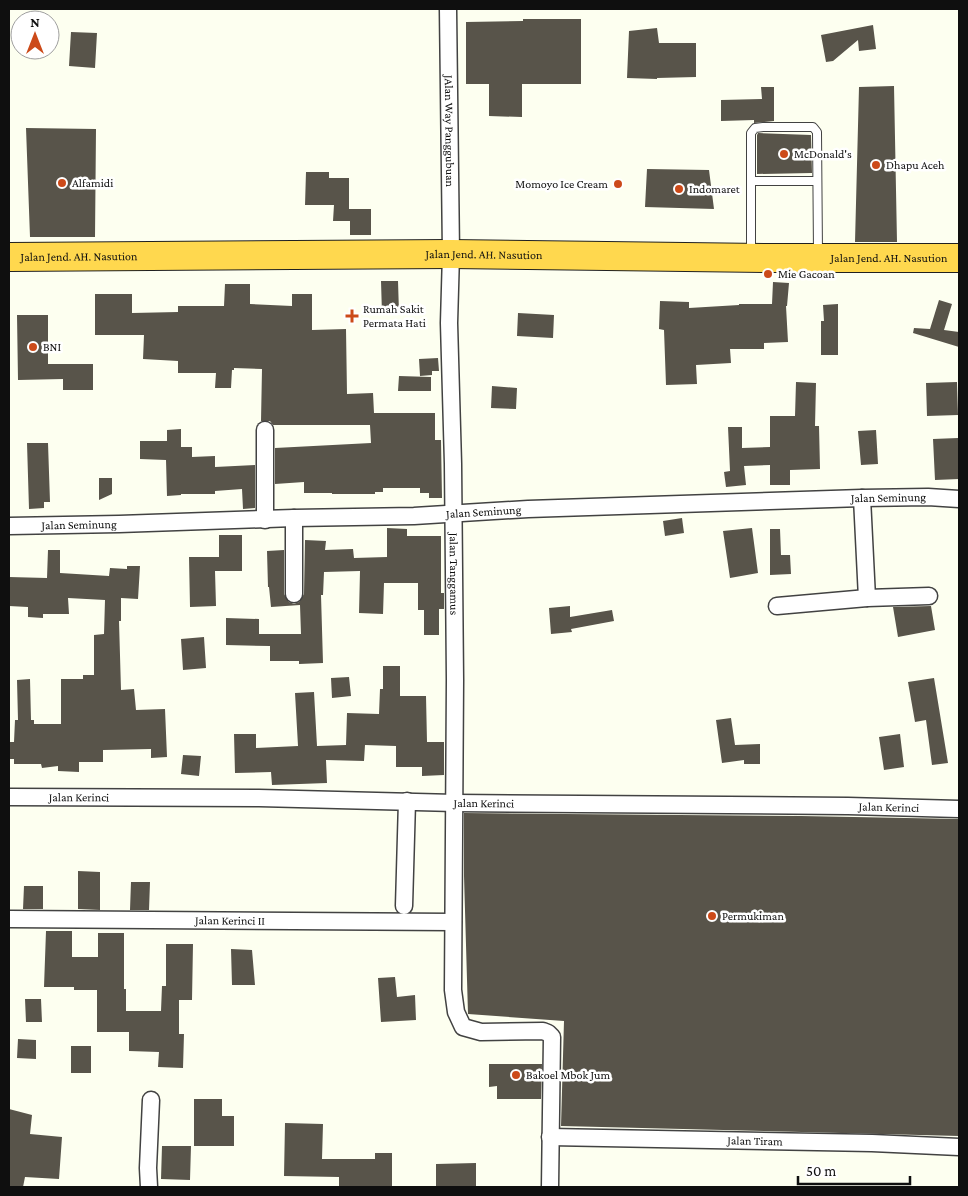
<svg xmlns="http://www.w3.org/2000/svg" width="968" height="1196" font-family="'Crimson Pro',serif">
<rect width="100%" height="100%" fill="#fdfff0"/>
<path fill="#58544a" d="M523,19H581V84H522V117L489,116V84H466V22L523,21Z
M873,25L876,49L859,51L858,40L833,61L826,62L821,35Z
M657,28L659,43H696V77L657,78V79L627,78L629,31Z
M71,32L97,33L95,68L69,66Z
M894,86L897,242H855L859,87Z
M761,87H774V121L754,123V120L721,121V100L762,99Z
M26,128L96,129L95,237H30Z
M758,133L811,135L812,173L757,174V135Z
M647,169L709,170L714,209L645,207Z
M306,172H329V178H349V209H371V235H350V221H333L334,205H305Z
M381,281H398L399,313L382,314Z
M773,282L789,283L787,306H786L788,342L764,343V349H730L731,363L696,365L697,384L666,385L664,330L659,329L660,301L689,302V308L739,305V304H772Z
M225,284H250V304L292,306V294H312V330L346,329L347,394L373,393L374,413H435V440H441L442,498H429V493H420V488H383V492H375V494H332V493H304V482L275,484V448L371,443L370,425H273L270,421H261L262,369L234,368V370H232L231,388H215L216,373H178V361L143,359L144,335H95V294H132V313L178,312V306H224Z
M939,300L952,304L944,330L959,332V347L913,333L914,328L930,329Z
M838,304V355H821V321H824L823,305Z
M518,313L554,315L553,338L517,336Z
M17,315H48V364H93V390H63V379L18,380Z
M438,358L439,371H432V375L420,376L419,359Z
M399,376L431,377V391H398Z
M796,382L816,383L815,426H819L820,469L790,470V485H770V465L744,466L746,485L726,487L724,472L730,471L728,427H742V448L770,447V416H795Z
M957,382L958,415L927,416L926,383Z
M492,386L517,388L516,409L491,408Z
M181,429V447H192V457L215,456V467L255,465V508L243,509L242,489L215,491V494H181V495L167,496L166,460L140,459V441H167V430Z
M876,430L878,464L861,465L858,431Z
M958,438L959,479L935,480L933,439Z
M27,443H48L50,502H44V508L29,509Z
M99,478H112V494L99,500Z
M682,518L684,533L665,536L663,521Z
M387,528L407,529V536H441V593H444V609H439V635H424V610H418V583H384L383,614L359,613L360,571L324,572L323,595H321L323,663L299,664V661H270V646L226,645V618L259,619V634H301L300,605L271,607L269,587H268L267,551L284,550V594L289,602L294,604L299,602L304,594L305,540L326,541L325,550L353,549L354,558L387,557Z
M752,528L758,573L730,578L723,531Z
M770,529H780L781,555H790L791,574L770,575Z
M219,535H242V571H215L216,606L190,607L189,557H219Z
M48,550H60V573L109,576L110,568L127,569V566H140L138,599L121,598V621H119L121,690L134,689L136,710L165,709L167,757L151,758V749L103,750V762H79V772L58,771V766L42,768L41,764H14V759H9V742H14L15,720H18L17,680L30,679L31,720H34V724H61V679H83V675H94V635L104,634L105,600L68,598L69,614H43V618L28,617V607L9,606V577L47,578Z
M570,606V617L612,610L614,621L571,629L572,632L551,634L549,608Z
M931,606L935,630L898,637L893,607Z
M204,637L206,668L183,670L181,639Z
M383,666H400V696H426L427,742H444V775L422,776V767H396V746L365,745L364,761L326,760L327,783L272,785L271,772L235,773L234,734H256V748L298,746L295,693L314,692L317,746L346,745L347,713L379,714L380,689H383Z
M349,677L351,696L332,698L331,678Z
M934,678L948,763L932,765L926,720L915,722L908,682Z
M731,718L735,745L760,744V764H744V760L722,763L716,720Z
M900,734L904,767L884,770L879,737Z
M183,755L201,756L199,776L181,774Z
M464,813L801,816L959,819V1136L561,1126L564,1021L468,1014L464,876Z
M78,871L100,872V910L78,909Z
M131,882H150L149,910H130Z
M24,886H43V909H23Z
M46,931H72V957H98V933H124V989H126V1011H161L162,986H166V944H193L192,1000H179V1034H184L183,1068L158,1067L159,1052L129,1051V1032H97V990H74V987H44Z
M231,949L252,950L255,985H232Z
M395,977L397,997L415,995L416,1020L381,1022L378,978Z
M25,999H41L42,1022H26Z
M18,1039L36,1040V1059L17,1058Z
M71,1046H91V1073H71Z
M489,1064H542L541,1099H497V1086L489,1087Z
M194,1099H222V1116H234V1146H194Z
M9,1109L32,1115L30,1134L62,1137L59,1179L25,1177L23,1187H9Z
M285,1123L323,1124L322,1159H375V1153H392V1187H339V1177L284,1176Z
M162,1146H191L190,1180L161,1179Z
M476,1163V1187H436V1164Z"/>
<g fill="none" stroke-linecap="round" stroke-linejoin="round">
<g stroke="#424242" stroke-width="10">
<path id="lane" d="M751,181H817
M751,254V133L755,128L763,127H813L817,132L818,254"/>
</g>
<g stroke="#424242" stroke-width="19">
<g id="street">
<path id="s1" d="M448,9L451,254L449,323L453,464L455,680L453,990L456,1012L463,1027L481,1032L543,1031L548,1033L552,1037L550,1187"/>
<path d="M862,498L867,598"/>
<path d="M265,520V430"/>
<path id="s2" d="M9,526L119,524L294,518L414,516L528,509L862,498L928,497L959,499"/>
<path d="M294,594V518"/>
<path d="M777,606L867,598L929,596"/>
<path id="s3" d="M9,797L259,798L455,803L848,806L959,809"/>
<path d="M404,906L407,801"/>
<path id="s4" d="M9,919L453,922"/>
<path id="s5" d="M550,1137L872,1143L959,1147"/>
<path d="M149,1187L148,1168L151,1100"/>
</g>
</g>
<g stroke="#202020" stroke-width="30">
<g id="highway">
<path id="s6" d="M9,257L451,254L767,258H959"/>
</g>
</g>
<use href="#lane" stroke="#fff" stroke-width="8"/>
<use href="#street" stroke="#fff" stroke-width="16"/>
<use href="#highway" stroke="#ffd84e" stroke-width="28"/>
</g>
<g fill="#cc4a19" stroke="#fff" stroke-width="2">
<circle cx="784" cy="154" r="5"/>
<circle cx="876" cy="165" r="5"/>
<circle cx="62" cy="183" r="5"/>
<circle cx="618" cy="184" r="5"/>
<circle cx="679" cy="189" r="5"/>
<circle cx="768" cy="274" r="5"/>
<path d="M349.5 308.5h5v5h5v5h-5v5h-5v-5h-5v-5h5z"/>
<circle cx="33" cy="347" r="5"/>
<circle cx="712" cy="916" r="5"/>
<circle cx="516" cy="1075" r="5"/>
</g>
<g text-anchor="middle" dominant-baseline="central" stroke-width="5" stroke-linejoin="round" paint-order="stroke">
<g font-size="12" fill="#0f0f0f" stroke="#fff">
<text stroke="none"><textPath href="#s1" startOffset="122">JAlan Way Panggubuan</textPath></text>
<text stroke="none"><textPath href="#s6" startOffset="475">Jalan Jend. AH. Nasution</textPath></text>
<text stroke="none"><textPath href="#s6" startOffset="70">Jalan Jend. AH. Nasution</textPath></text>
<text stroke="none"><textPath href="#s6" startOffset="880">Jalan Jend. AH. Nasution</textPath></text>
<text stroke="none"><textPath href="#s2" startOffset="880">Jalan Seminung</textPath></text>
<text stroke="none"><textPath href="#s2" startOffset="475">Jalan Seminung</textPath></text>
<text stroke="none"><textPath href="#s2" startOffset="70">Jalan Seminung</textPath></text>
<text stroke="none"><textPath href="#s1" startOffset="565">Jalan Tanggamus</textPath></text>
<text stroke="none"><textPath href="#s3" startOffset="70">Jalan Kerinci</textPath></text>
<text stroke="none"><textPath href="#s3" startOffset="475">Jalan Kerinci</textPath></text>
<text stroke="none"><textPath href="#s3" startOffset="880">Jalan Kerinci</textPath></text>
<text stroke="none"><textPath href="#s4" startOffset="221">Jalan Kerinci II</textPath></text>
<text stroke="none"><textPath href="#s5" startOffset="205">Jalan Tiram</textPath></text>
</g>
<g font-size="12" fill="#0f0f0f" stroke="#fff" text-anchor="start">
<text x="794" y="154">McDonald's</text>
<text x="886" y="165">Dhapu Aceh</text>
<text x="72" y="183">Alfamidi</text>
<text x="608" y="184" text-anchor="end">Momoyo Ice Cream</text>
<text x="689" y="189">Indomaret</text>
<text x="778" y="274">Mie Gacoan</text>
<text x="363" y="309">Rumah Sakit<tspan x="363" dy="14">Permata Hati</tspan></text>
<text x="43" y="347">BNI</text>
<text x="722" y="916">Permukiman</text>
<text x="526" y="1075">Bakoel Mbok Jum</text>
</g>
</g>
<rect width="968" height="1196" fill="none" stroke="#0f0f0f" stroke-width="20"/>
<g transform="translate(35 35)"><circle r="24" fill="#ffffff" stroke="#9f9f9f"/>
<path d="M0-4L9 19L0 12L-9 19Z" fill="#cc4a19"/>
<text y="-8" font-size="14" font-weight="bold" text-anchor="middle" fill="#0f0f0f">N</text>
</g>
<path d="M798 1176v8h112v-8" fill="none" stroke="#0f0f0f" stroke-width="2.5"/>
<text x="806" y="1176" font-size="15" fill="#0f0f0f" stroke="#ffffff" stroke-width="4" paint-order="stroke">50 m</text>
</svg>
